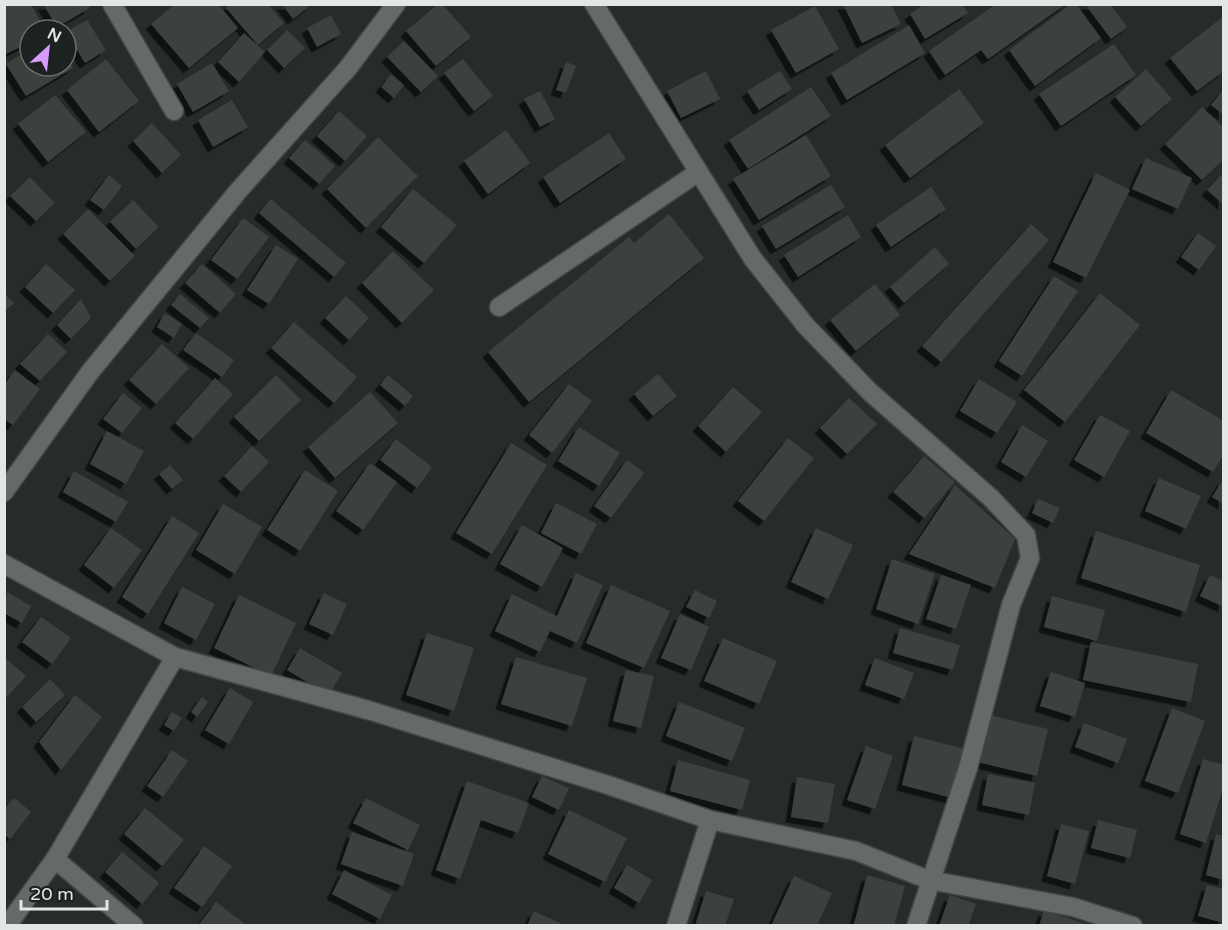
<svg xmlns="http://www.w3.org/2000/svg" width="1228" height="930" font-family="'Varela Round',sans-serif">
<defs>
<filter id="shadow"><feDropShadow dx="-5.5" dy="5.5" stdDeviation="0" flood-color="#0009"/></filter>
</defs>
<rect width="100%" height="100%" fill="#262c28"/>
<path fill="#3b423e" filter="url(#shadow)" d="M10,4H31L45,30H30V42L4,55V7Z
M43,4H88L90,8L57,27Z
M175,4H218L238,28L189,68L151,24Z
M230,4H268L284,23L258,45L226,8Z
M282,4H312L293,19Z
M843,4H891L901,24L862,43Z
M925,4H962L968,13L925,39L910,14Z
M996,4H1066L988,59L981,50L945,75L929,51Z
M1071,4H1076L1101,38L1035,86L1009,50Z
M1085,4H1110L1127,27L1111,39Z
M437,5H443L471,37L436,66L406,31Z
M815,6L839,49L796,73L771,30Z
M331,15L341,34L317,47L307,28Z
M1224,16V71L1197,91L1170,58Z
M87,20L106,50L85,63L66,32Z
M909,25L925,53L847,100L831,73Z
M287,30L305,48L284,68L267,50Z
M244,33L265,52L239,82L218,62Z
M404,41L438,76L421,92L387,57Z
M1114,44L1136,75L1061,126L1039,94Z
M30,49V66H66V57L73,68L26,96L6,64Z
M106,59L139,101L99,132L67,90Z
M463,59L493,96L474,111L444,73Z
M566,62L576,66L566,93L556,90Z
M212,63L229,91L193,112L177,84Z
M1146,69L1172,99L1141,126L1115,97Z
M706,71L720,99L681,118L667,91Z
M780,71L792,89L759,110L747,91Z
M391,74L404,85L394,98L381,87Z
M811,87L831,116L748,169L729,140Z
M959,89L984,123L910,178L885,145Z
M1224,89V115L1211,105Z
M540,91L555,119L540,127L524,99Z
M55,95L86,132L48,162L18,124Z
M232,100L248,127L213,147L198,120Z
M1202,107L1224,128V159L1202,180L1165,144Z
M339,111L367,136L345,161L317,136Z
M152,123L181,155L162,173L133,141Z
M506,130L530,163L488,194L464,161Z
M609,133L626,159L560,203L543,177Z
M806,135L831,176L759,220L733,179Z
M378,137L418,176L366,228L327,189Z
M305,140L335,166L319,184L289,158Z
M1146,158L1192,178L1178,209L1132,189Z
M1224,172V205L1207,190Z
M1096,173L1130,190L1086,278L1053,262Z
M109,175L122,186L104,210L90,200Z
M30,177L55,203L36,221L10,196Z
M831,185L845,207L776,249L762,226Z
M931,187L946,209L891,247L876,225Z
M413,189L457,225L424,263L381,227Z
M271,199L346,263L334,277L259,213Z
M133,200L159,227L136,249L110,222Z
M88,209L135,256L110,281L63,234Z
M669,214L704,258L529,402L488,352L629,237L634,243Z
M848,215L861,237L798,277L784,255Z
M243,218L269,237L237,279L211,260Z
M1031,224L1049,240L941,362L922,346Z
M1198,233L1216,246L1199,270L1181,257Z
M276,245L298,259L269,304L247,290Z
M935,247L949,264L904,303L890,287Z
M393,251L434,290L402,323L362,283Z
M46,264L75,290L53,313L25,287Z
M202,264L236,294L220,313L185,283Z
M1054,276L1078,291L1022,376L999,361Z
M875,284L900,315L856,351L830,320Z
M4,293L14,303L4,312Z
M1100,293L1140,325L1065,422L1024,390Z
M180,294L209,318L200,328L171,305Z
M346,296L369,318L349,340L325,318Z
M81,299L91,318L71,339L57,325Z
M165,313L182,324L174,338L157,327Z
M294,322L357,377L334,403L271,348Z
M196,333L234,360L222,377L183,350Z
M48,334L67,352L40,381L20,364Z
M162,344L189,368L156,404L129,380Z
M15,370L40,389L13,425L4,419V385Z
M658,374L677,396L653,416L634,394Z
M276,375L301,400L259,441L234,417Z
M388,375L413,396L405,406L380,385Z
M215,378L233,394L193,439L175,423Z
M979,379L1017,402L997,433L960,411Z
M569,384L592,401L552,453L529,435Z
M733,387L762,412L726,452L698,426Z
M1171,390L1224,421V454L1213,472L1146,433Z
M370,392L398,423L335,478L308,447Z
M123,393L142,408L122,433L103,419Z
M849,398L877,424L847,454L820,428Z
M1100,415L1130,431L1104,477L1074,460Z
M1022,425L1048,441L1026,477L1001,462Z
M579,427L620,453L599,486L558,461Z
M107,431L144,451L126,484L90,464Z
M788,438L814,458L764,521L738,501Z
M396,439L432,467L417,488L380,460Z
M511,443L547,465L492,554L456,533Z
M252,446L269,462L241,492L224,476Z
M924,456L955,482L924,518L893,492Z
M627,460L644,473L611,518L594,506Z
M370,463L397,482L363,530L336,511Z
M170,465L183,480L172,489L159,474Z
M305,470L338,491L300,551L267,530Z
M74,471L128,502L116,522L63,492Z
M1159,478L1201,496L1186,529L1145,511Z
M1224,478V504L1212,497Z
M955,485L1015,539L995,588L909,554Z
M1038,499L1060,508L1053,523L1032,513Z
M556,503L597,524L581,554L541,533Z
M223,504L262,527L235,574L196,550Z
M172,516L199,533L148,614L122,597Z
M522,525L563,548L542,587L500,564Z
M111,528L142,550L114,588L84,565Z
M816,528L853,545L828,599L791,582Z
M1096,531L1200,565L1186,612L1081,578Z
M892,559L935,574L918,624L876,609Z
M576,573L603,585L577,643L550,631L540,652L495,631L512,594L557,616Z
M941,575L971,585L956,629L926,619Z
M1210,575L1224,581V607L1200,596Z
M611,585L670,611L644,668L586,643Z
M182,587L215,604L196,640L164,623Z
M695,590L717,601L709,618L686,607Z
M7,592L31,606L22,623L4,613Z
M324,593L347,604L333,635L309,624Z
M239,595L296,623L271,676L214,648Z
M1052,596L1105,610L1097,641L1044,627Z
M680,614L709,627L691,670L661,658Z
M41,617L71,638L52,664L22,642Z
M900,628L960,645L953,670L893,653Z
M427,633L474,648L454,711L406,695Z
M723,638L777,661L759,704L704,681Z
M1091,642L1198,664L1191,702L1083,680Z
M300,648L342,673L329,695L287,670Z
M4,657L26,676L7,697L4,694Z
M516,657L587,678L572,726L501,704Z
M875,658L914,673L904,699L865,685Z
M626,670L654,676L641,728L613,721Z
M1051,672L1085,683L1075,717L1040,706Z
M50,679L65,695L36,722L22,707Z
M230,688L253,702L229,744L205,730Z
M75,695L102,717L61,770L39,742Z
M202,697L208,702L197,717L191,712Z
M679,702L745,728L732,761L666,736Z
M1172,708L1205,721L1178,793L1145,781Z
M172,712L182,718L174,731L164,725Z
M989,715L1048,729L1037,776L977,762Z
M1084,723L1127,739L1118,763L1075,747Z
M914,736L965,749L952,798L902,785Z
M866,746L893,756L875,809L847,800Z
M172,750L188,761L163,797L147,786Z
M1203,759L1224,765V785L1206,843L1180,834Z
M678,760L750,780L742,810L670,791Z
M988,774L1035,783L1029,815L982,805Z
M542,776L569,788L559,810L532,797Z
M797,777L835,784L828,823L791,817Z
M467,781L529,803L518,833L481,820L460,879L436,870Z
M14,798L31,812L10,839L4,834V809Z
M366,798L420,825L408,850L353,823Z
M145,808L184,840L162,866L124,834Z
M569,810L627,838L605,882L548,854Z
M1098,820L1137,830L1130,858L1091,848Z
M1061,824L1089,831L1075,884L1047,876Z
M352,832L414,854L403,886L341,864Z
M1216,834L1224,836V880L1206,875Z
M204,846L232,866L202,907L174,888Z
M122,852L159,883L142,904L105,872Z
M627,865L652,880L639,903L614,888Z
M344,870L392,895L380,919L332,894Z
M867,875L905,886L894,926L854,924Z
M794,876L832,893L817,926H771Z
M1207,885L1224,889V923L1198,916Z
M706,891L734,899L725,926H695Z
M950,895L976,904L968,926H939Z
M216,902L248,926H198Z
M1044,910L1088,925V926H1039Z
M534,911L566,926H527Z"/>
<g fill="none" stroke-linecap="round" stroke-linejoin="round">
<g stroke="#424744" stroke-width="21">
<path id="minor" d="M112,4L174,111
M594,4L753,259L806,326L870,392L991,498L1026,535L1030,558L1011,605L968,768L916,926
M499,307L697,173
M4,492L90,372L239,190L348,68L396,4
M4,564L175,657L368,710L608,785L710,820L856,851L929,880L1073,907L1133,926
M55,859L134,926
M7,926L55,859L175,657
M676,926L710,820"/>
</g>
<use href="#minor" stroke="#646a67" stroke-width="18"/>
</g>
<rect width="1228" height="930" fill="none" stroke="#e3e7e4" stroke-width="12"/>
<g transform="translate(48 48) rotate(27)"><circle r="28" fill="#1c221f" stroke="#6c716e" stroke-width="1.5"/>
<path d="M0-4.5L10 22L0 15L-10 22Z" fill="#d59cfb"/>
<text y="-9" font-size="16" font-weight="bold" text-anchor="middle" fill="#e3e7e4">N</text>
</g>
<path d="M21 900v9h86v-9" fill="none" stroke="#e3e7e4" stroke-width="3"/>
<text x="30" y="900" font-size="18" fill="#e3e7e4" stroke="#1c221f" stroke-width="4.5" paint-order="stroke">20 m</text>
</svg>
